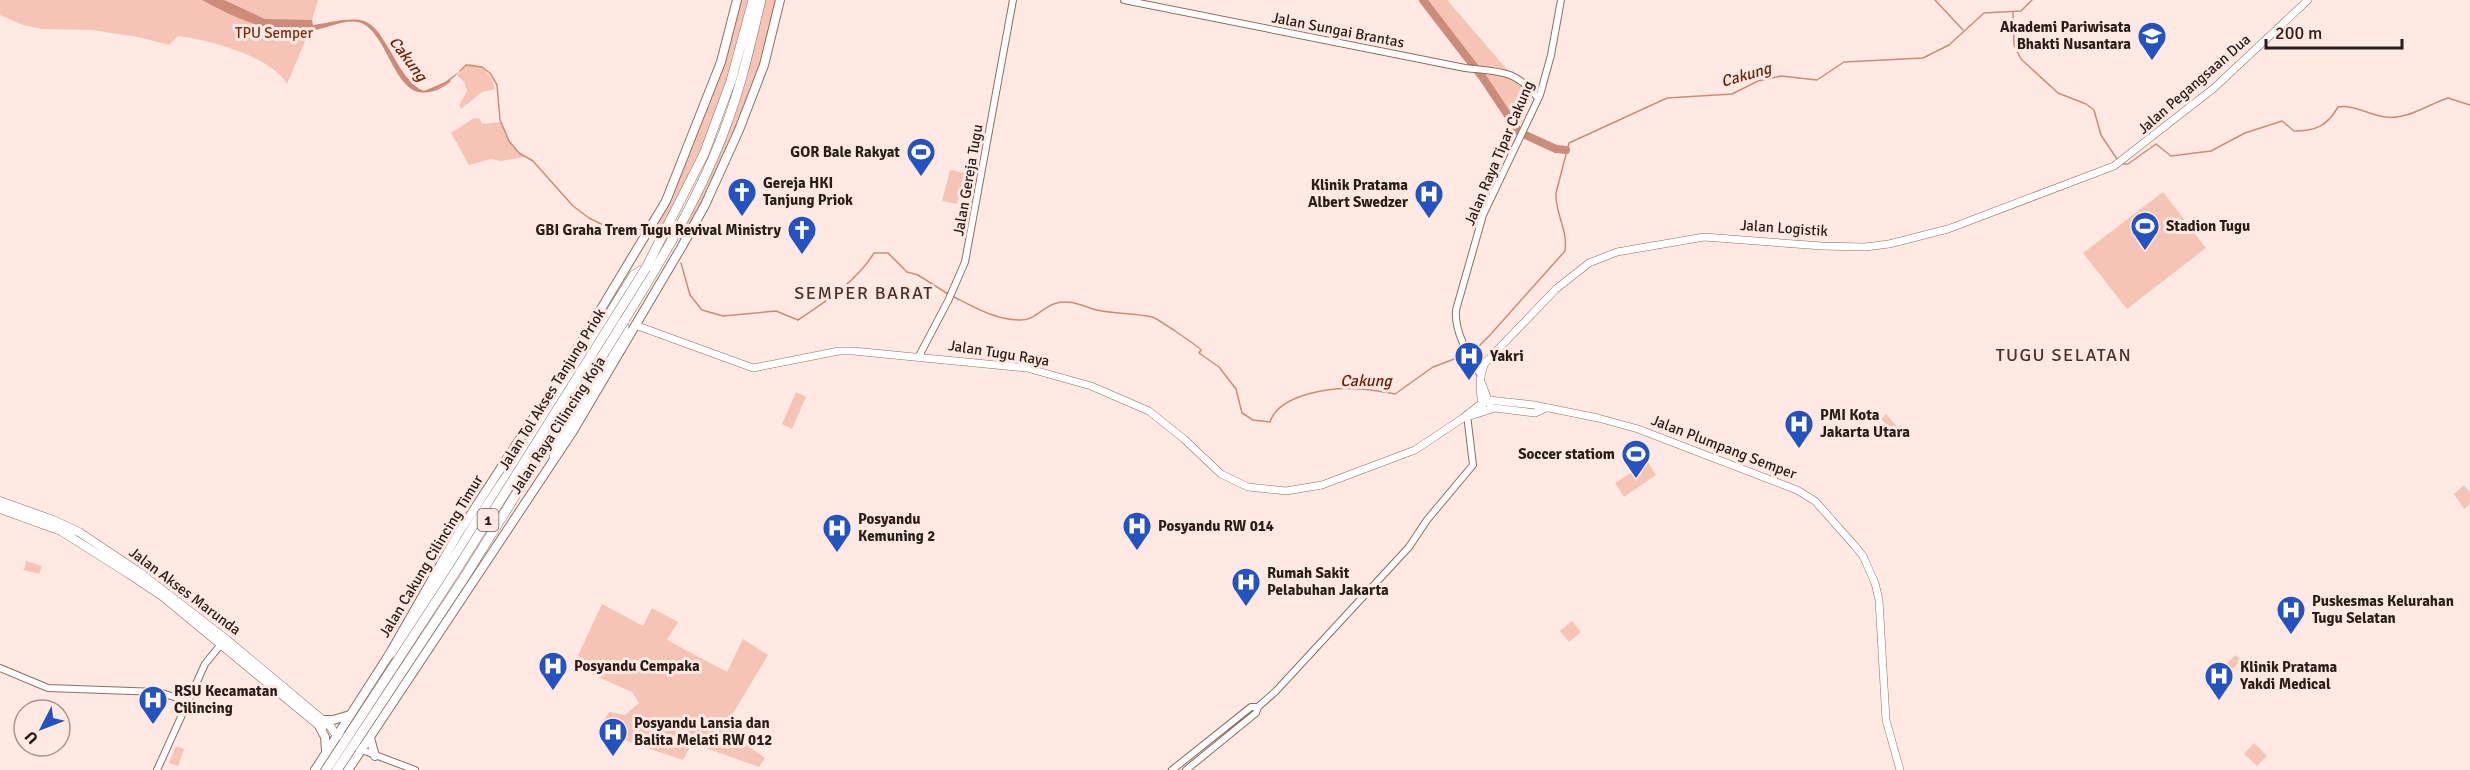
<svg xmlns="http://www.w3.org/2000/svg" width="2470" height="770" font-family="Signika,sans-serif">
<rect width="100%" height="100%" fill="#ffe9e2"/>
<path fill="#f5c4b5" d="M0,0H318L307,37L287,84C270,56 210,40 178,36L169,45L138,37L92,30L42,29L23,25L0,15Z
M737,0H753L704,154L660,235L649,231L718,73Z
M761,0H780L764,65L691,230L681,224L727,124Z
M1419,0H1447L1530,96L1521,124Z
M469,64C484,64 492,76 495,89L482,92L461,109L459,105L467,91L464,82L457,75Z
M474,118L480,119L482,124L502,122L512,146L524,157L501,161L491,159L469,165L451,133Z
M950,170L964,173L957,204L942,201Z
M2163,192L2206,248L2127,309L2083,253Z
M796,392L806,397L792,429L782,424Z
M1886,414L1899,429L1894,434L1881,419Z
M1648,462L1656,475L1624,497L1615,483Z
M2464,485L2470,493V504L2464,509L2454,494Z
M26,561L42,566L39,574L24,570Z
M602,604L643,626L652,608L678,622L667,640L727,672L743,639L768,655L732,715L751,748L765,758L759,767L692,743L683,760L598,731L609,712L625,715L639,703L632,692L573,666Z
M1572,621L1581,632L1569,642L1560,631Z
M2235,655L2241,660L2226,676L2220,671Z
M2254,743L2267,756L2257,766L2244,754Z
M176,746L184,749L178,766L169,763Z"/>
<path fill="#cc8c79" d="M202,0H224L265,19L312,20L313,25C329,23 344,18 360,20C386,23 396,80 424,91L445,82L460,71C454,78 446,84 438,88C394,112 391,30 358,22C343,19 327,29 313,30L310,27L308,34C263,30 241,21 202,0Z"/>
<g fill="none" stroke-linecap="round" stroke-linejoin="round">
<path stroke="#cc8c79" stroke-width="1.5" d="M1935,0L1963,30
M2013,12L2014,45L2021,59L2058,93L2086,104L2094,110L2101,135L2117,159
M460,71L466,65L482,67L490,73L497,85L500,120L509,141L519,153L533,161L573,206L589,218L603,225L646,230
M414,90C428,94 439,91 450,81
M2123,164H2128L2156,144L2171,156L2211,151L2245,133L2282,121L2294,131C2316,131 2327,126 2338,107C2353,104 2369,115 2385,117C2407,120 2427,105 2448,98L2470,105
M681,263L690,295L702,310L723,316L776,311L798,320C825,302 857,281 874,253H888L907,272L918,275L948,294
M952,296C974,307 995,320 1021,320C1036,320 1043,306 1057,303C1071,299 1084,307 1097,310C1115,314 1134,313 1152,317C1157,318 1199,347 1201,350L1199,353L1219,367L1236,389L1242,413L1253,420L1270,422C1279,394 1331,387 1358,389C1370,389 1383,392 1395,394L1433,367L1465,355
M1469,353L1476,349L1490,335L1565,251C1568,229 1555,214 1556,193L1569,143L1667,98L1732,94L1758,81L1781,76L1817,80L1844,62L1923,58L1949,45L1984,13L2021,11L2032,0"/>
<path stroke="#cc8c79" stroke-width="8" d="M1423,0L1483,78L1519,132L1556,149L1566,150"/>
<g stroke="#8e6e64" stroke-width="8">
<path id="tertiary" d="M1124,0L1465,68C1500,72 1515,69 1538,98
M919,356L948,301L965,262L1013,0
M1480,374C1469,356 1454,332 1456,310L1483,215L1540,95L1551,55L1561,0
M0,668L48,688L159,692L189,702
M362,750L415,770
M157,770L205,664L222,643
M1172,770L1251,707H1258
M1186,770L1256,713L1258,707L1276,691L1409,547L1427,520L1473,465L1467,415"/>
</g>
<g stroke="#8e6e64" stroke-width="8">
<path id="secondary" d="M635,325L753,368L839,351H853L1027,368L1091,386L1149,411L1184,439L1221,474L1248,487L1286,491L1322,485L1415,450L1463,418L1482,403L1489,400L1534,405L1598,418L1638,429L1797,490L1815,501L1855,546L1863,556L1875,583L1879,600L1886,720L1900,770
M1480,379L1490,405
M1484,411C1479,394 1478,379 1485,363L1556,289L1589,263L1617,252L1704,237L1822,246L1865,247L1889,244L1948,229L2114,166L2214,88L2308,0
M1464,418L1495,408L1535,413L1546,408"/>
</g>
<g stroke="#8e6e64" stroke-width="9">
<path id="primary" d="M0,501L53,520L79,532L139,572L227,640L331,727L334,732L362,750
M0,509L61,531L129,574L162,596L322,728"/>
</g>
<g stroke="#8e6e64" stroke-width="10">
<path id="trunk" d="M323,720H333L350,715
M318,724L325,737L326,751
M370,738L375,756
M315,770L389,655L458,534L557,382L666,201L721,62L737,0
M348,770L573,431L681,248L705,205L739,130L764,65L780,0"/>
</g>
<g stroke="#8e6e64" stroke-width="10">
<path id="motorway" d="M554,457L555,447L624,331V321C663,257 702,193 727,123C742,83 751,41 761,0
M389,655L398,647L416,620L474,525L530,441L634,275L646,268L704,154L731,81L753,0"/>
</g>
<use href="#tertiary" stroke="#fff" stroke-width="6"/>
<use href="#secondary" stroke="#fff" stroke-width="7"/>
<use href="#primary" stroke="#fff" stroke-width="8"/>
<use href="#trunk" stroke="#fff" stroke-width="8"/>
<use href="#motorway" stroke="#fff" stroke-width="9"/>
<g stroke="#8e6e64" stroke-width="10" stroke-linecap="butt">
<path id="motorway-bridge" d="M326,770L454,574L646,268
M337,770L464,578L624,321"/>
</g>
<use href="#motorway-bridge" stroke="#fff" stroke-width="9"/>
</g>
<defs>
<g id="university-pin" transform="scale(1.5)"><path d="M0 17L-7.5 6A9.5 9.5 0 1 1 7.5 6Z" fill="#2452c0" stroke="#ffe9e2"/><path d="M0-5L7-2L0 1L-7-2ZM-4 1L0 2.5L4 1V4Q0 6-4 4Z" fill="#fff"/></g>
<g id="stadium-pin" transform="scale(1.5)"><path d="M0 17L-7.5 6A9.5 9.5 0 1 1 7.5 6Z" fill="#2452c0" stroke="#ffe9e2"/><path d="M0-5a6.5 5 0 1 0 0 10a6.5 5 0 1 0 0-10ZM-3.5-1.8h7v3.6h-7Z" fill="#fff"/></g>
<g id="church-pin" transform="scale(1.5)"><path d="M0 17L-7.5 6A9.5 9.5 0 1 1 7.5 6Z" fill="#2452c0" stroke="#ffe9e2"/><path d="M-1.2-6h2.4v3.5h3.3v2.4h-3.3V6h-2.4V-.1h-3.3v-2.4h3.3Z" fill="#fff"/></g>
<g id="hospital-pin" transform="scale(1.5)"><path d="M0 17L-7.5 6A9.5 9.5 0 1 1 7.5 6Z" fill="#2452c0" stroke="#ffe9e2"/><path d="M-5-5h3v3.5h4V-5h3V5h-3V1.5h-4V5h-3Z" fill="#fff"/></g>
</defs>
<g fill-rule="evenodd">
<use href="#university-pin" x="2152" y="36"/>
<use href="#stadium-pin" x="921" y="152"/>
<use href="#church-pin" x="742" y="192"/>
<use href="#hospital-pin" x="1429" y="194"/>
<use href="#stadium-pin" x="2145" y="226"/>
<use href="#church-pin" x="802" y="230"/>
<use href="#hospital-pin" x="1469" y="356"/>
<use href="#hospital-pin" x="1799" y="424"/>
<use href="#stadium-pin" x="1636" y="454"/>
<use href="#hospital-pin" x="1137" y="526"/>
<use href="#hospital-pin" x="837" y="528"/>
<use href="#hospital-pin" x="1246" y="582"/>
<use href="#hospital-pin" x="2291" y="610"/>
<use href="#hospital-pin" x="553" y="666"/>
<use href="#hospital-pin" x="2219" y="676"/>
<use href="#hospital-pin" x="153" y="700"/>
<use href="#hospital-pin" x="613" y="732"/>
</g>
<g text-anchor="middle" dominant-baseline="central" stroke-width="6" stroke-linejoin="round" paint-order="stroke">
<rect fill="#ffe9e2" stroke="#695a55" stroke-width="1.5" x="477.5" y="509" width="21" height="22" rx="4.5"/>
<g font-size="14" font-weight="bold" fill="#291c19">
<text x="488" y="520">1</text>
</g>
<g font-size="15" font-weight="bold" fill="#291c19" stroke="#ffe9e2" text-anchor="start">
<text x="2131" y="27" text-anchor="end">Akademi Pariwisata<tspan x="2131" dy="17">Bhakti Nusantara</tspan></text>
<text x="900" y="152" text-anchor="end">GOR Bale Rakyat</text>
<text x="763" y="183">Gereja HKI<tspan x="763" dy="17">Tanjung Priok</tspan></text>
<text x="1408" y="185" text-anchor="end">Klinik Pratama<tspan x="1408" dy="17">Albert Swedzer</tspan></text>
<text x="2166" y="226">Stadion Tugu</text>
<text x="781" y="230" text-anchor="end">GBI Graha Trem Tugu Revival Ministry</text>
<text x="1490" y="356">Yakri</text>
<text x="1820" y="415">PMI Kota<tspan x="1820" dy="17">Jakarta Utara</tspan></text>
<text x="1615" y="454" text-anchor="end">Soccer statiom</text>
<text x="858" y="519">Posyandu<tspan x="858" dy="17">Kemuning 2</tspan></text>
<text x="1158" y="526">Posyandu RW 014</text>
<text x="1267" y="573">Rumah Sakit<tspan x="1267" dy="17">Pelabuhan Jakarta</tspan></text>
<text x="2312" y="601">Puskesmas Kelurahan<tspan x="2312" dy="17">Tugu Selatan</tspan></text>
<text x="574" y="666">Posyandu Cempaka</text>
<text x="2240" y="667">Klinik Pratama<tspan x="2240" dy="17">Yakdi Medical</tspan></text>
<text x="174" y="691">RSU Kecamatan<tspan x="174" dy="17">Cilincing</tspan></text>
<text x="634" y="723">Posyandu Lansia dan<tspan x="634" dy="17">Balita Melati RW 012</tspan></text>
</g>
<g font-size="15" fill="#291c19" stroke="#ffe9e2">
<text transform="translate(1338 30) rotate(11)">Jalan Sungai Brantas</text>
<text transform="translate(2194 84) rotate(-41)">Jalan Pegangsaan Dua</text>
<text transform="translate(1499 153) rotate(-67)">Jalan Raya Tipar Cakung</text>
<text transform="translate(968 180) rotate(-80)">Jalan Gereja Tugu</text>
<text transform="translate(1784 228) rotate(4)">Jalan Logistik</text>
<text transform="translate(999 353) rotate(9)">Jalan Tugu Raya</text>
<text transform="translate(552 389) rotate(-58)">Jalan Tol Akses Tanjung Priok</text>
<text transform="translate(558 425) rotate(-57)">Jalan Raya Cilincing Koja</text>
<text transform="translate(1724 447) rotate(21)">Jalan Plumpang Semper</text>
<text transform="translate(431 556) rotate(-59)">Jalan Cakung Cilincing Timur</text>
<text transform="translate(185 591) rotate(37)">Jalan Akses Marunda</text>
</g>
<g font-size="15" fill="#7b2e15" stroke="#ffe9e2">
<text x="274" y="33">TPU Semper</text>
</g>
<g font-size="16" font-style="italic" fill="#6d2106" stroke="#ffe9e2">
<text transform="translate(408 59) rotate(53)">Cakung</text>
<text transform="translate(1746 75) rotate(-16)">Cakung</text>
<text x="1366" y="381">Cakung</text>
</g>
<g font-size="18" letter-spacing="1.5" fill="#4d3128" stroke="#ffe9e2">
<text x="864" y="293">SEMPER BARAT</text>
<text x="2064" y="355">TUGU SELATAN</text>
</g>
</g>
<g transform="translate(42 728) rotate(228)"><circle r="28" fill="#ffe9e2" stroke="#a99792" stroke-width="1.5"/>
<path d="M0-4.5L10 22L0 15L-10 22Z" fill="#2452c0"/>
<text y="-9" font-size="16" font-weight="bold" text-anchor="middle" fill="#291c19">U</text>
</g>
<path d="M2266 39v9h136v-9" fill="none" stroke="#291c19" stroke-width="3"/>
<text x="2275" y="39" font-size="18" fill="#291c19" stroke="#ffe9e2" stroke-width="4.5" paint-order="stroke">200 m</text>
</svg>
